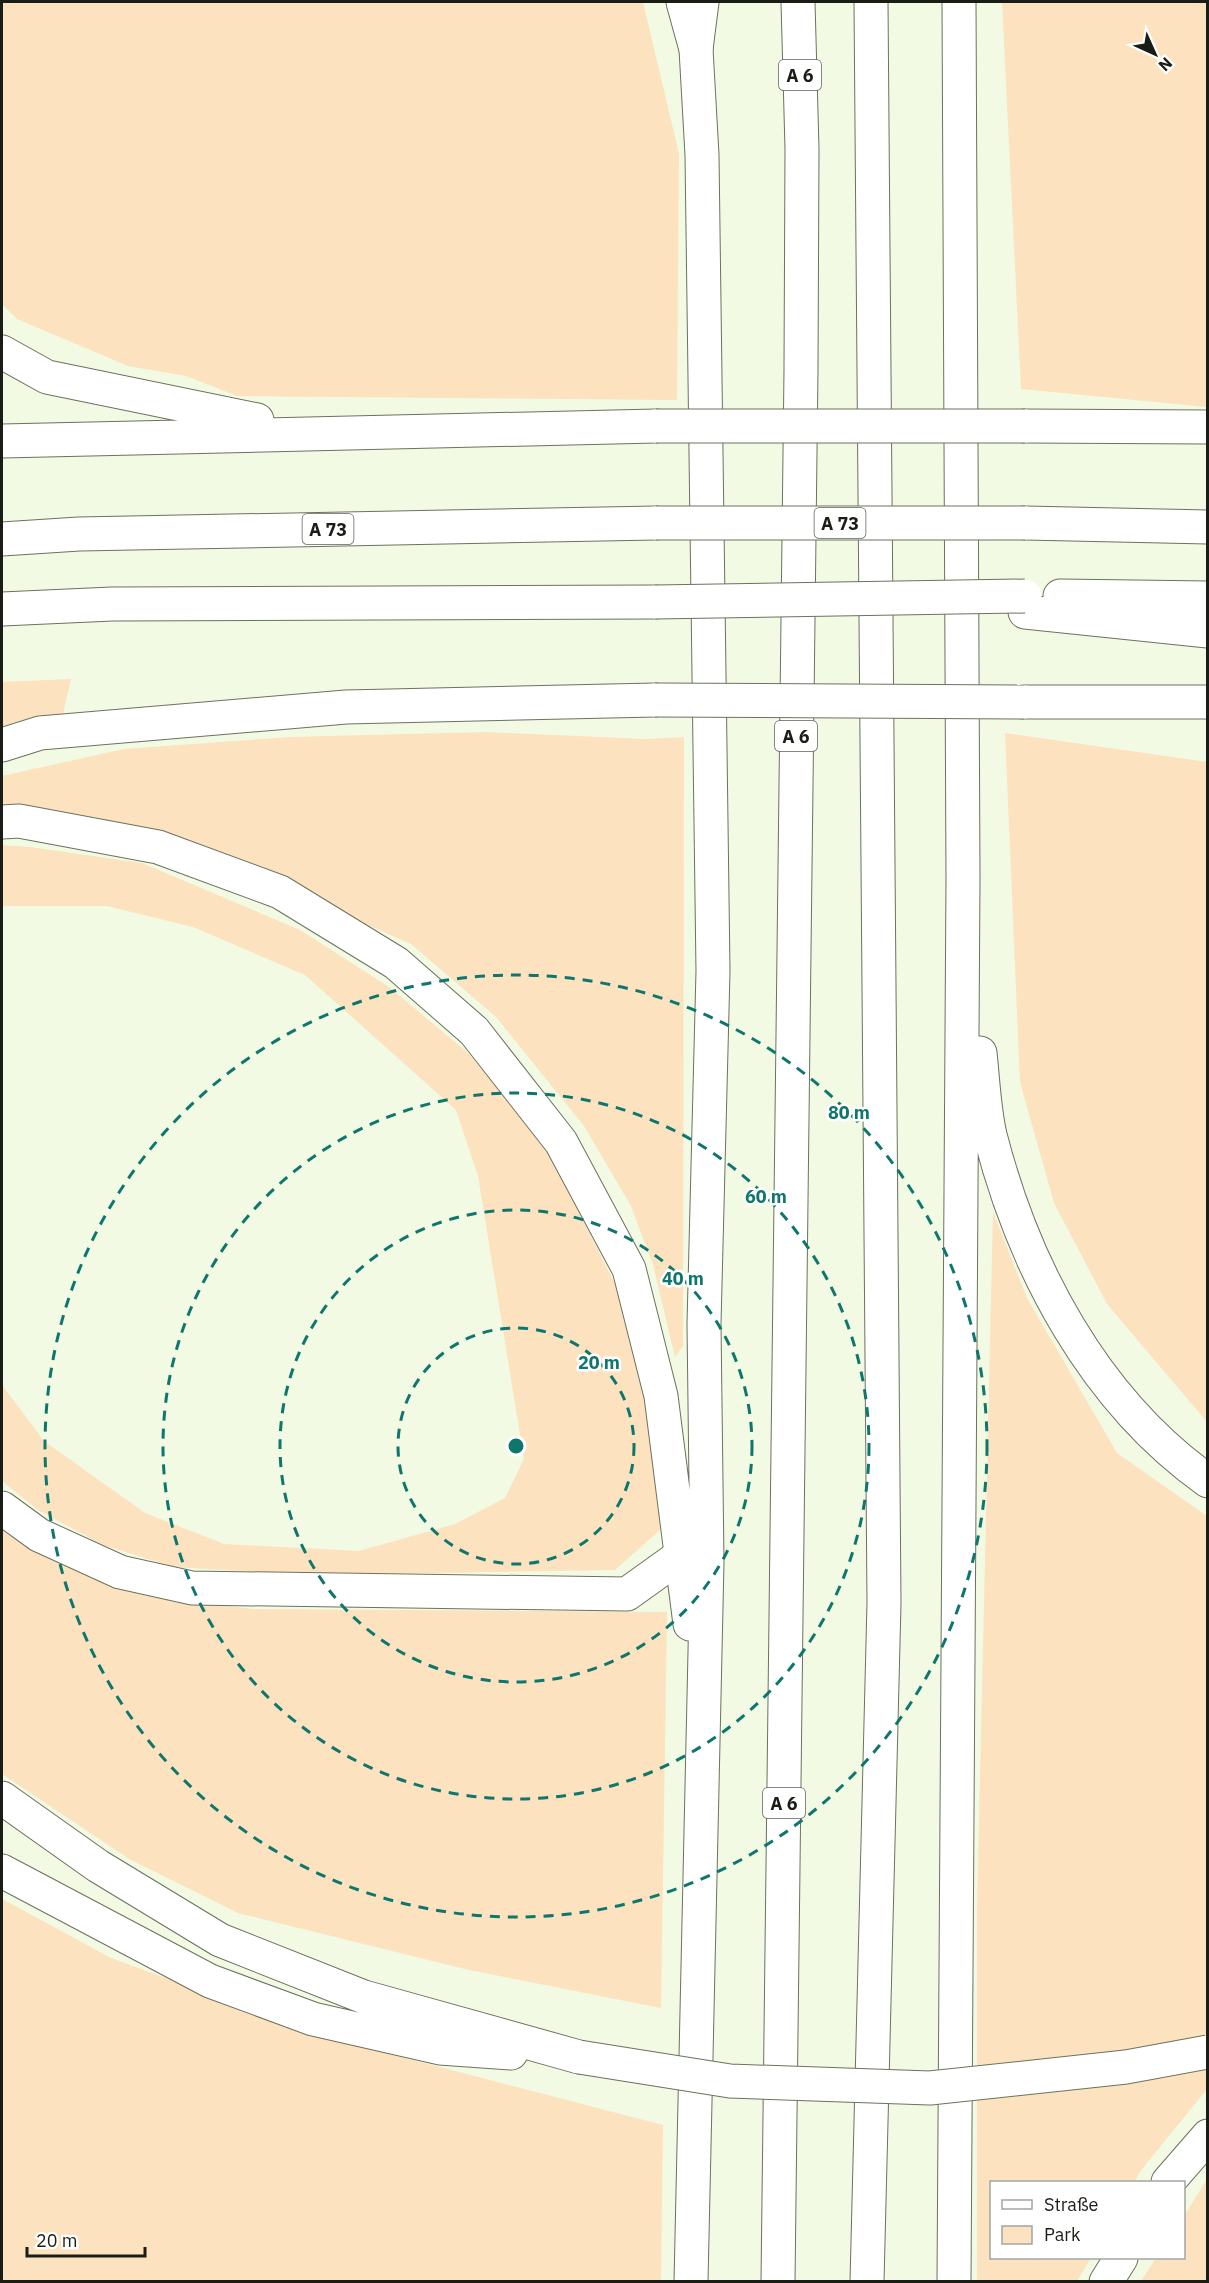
<svg xmlns="http://www.w3.org/2000/svg" width="1209" height="2283" font-family="'IBM Plex Sans',sans-serif">
<rect width="100%" height="100%" fill="#f2fae3"/>
<path fill="#fce2bf" d="M2,2H643L679,154L677,400L237,396L186,376L128,366L17,319L2,304Z
M1002,2H1207V407L1021,389Z
M71,679L63,714L2,734V682Z
M484,732L645,739L684,737L683,1346L675,1357L653,1265L631,1206L584,1126L496,1017L411,944L322,905L2,815V776L124,749L290,737Z
M1005,733L1207,762V1422L1107,1304L1054,1203L1020,1082Z
M2,845L30,847L142,863L300,930L389,987L468,1053L544,1142L624,1302L651,1394L669,1522L615,1570L310,1575L174,1567L103,1545L38,1510L2,1481V1385L44,1441L145,1513L224,1544L359,1551L455,1524L505,1498L524,1459L478,1176L456,1110L305,975L193,927L107,906H2Z
M993,1212L1027,1298L1117,1453L1207,1516L1208,2088L1142,2169L1134,2182H992V2258H1091L1077,2281L977,2282V1908Z
M2,1527L77,1571L155,1597L253,1609L667,1612L661,2008L469,1970L238,1913L129,1859L2,1774Z
M2,1899L111,1958L339,2041L663,2125L661,2281H2Z
M1207,2179V2281H1141L1156,2258H1184V2216Z"/>
<g fill="none" stroke-linecap="round" stroke-linejoin="round">
<g stroke="#6b725e" stroke-width="35">
<path id="minor" d="M696,49L702,2
M1024,702H1208
M2,745L40,733L346,707L655,700
M2,1508L39,1535L120,1572L192,1588L627,1594L680,1556"/>
</g>
<g stroke="#6b725e" stroke-width="35">
<path id="highway" d="M683,2L696,49L702,155L713,971L704,1324L707,1562L691,2282
M2,352L47,377L257,420
M1025,426L1208,427
M2,441L656,426
M1025,523L1208,527
M2,539L79,534L656,523
M1060,596L1208,598
M2,609L112,604L655,602
M1025,612L1208,631
M2,822L19,821L158,847L280,892L396,963L474,1031L561,1142L629,1269L661,1396L690,1624
M980,1053C983,1080 984,1109 990,1135C1024,1268 1094,1400 1208,1481
M2,1798L98,1866L220,1940L364,1997L579,2057
M2,1871L210,1981L313,2019L440,2048L511,2053
M1168,2182L1208,2136
M778,2282L801,370L802,149L798,2
M867,2282L884,1603L871,2
M954,2282L963,879L959,2
M1106,2282L1121,2258"/>
</g>
<use href="#minor" stroke="#fff" stroke-width="33"/>
<use href="#highway" stroke="#fff" stroke-width="33"/>
<g stroke="#6b725e" stroke-width="35" stroke-linecap="butt">
<path id="minor-bridge" d="M655,700L1024,702"/>
</g>
<g stroke="#6b725e" stroke-width="35" stroke-linecap="butt">
<path id="highway-bridge" d="M656,426H1025
M656,523H1025
M655,602L1025,596
M579,2057L730,2081L930,2088L1126,2067L1208,2052"/>
</g>
<use href="#minor-bridge" stroke="#fff" stroke-width="33"/>
<use href="#highway-bridge" stroke="#fff" stroke-width="33"/>
</g>
<g fill="none" stroke="#0f766e" stroke-width="3" stroke-dasharray="10 8">
<circle cx="516" cy="1446" r="118"/>
<circle cx="516" cy="1446" r="236"/>
<circle cx="516" cy="1446" r="353"/>
<circle cx="516" cy="1446" r="471"/>
</g>
<g text-anchor="middle" dominant-baseline="central" stroke-width="5" stroke-linejoin="round" paint-order="stroke">
<g fill="#fff" stroke="#5f615b" stroke-width="1.5">
<rect x="779" y="60" width="42" height="30" rx="4.5"/>
<rect x="814.5" y="508" width="51" height="30" rx="4.5"/>
<rect x="302.5" y="514" width="51" height="30" rx="4.5"/>
<rect x="775" y="721" width="42" height="30" rx="4.5"/>
<rect x="763" y="1788" width="42" height="30" rx="4.5"/>
</g>
<g font-size="18" font-weight="bold" fill="#1a1d15">
<text x="800" y="75">A 6</text>
<text x="840" y="523">A 73</text>
<text x="328" y="529">A 73</text>
<text x="796" y="736">A 6</text>
<text x="784" y="1803">A 6</text>
</g>
</g>
<circle cx="516" cy="1446" r="9" fill="#0f766e" stroke="#fff" stroke-width="3"/>
<g font-size="18" text-anchor="middle" font-weight="bold" fill="#0f766e" stroke="#fff" stroke-width="5" stroke-linejoin="round" paint-order="stroke">
<text x="849" y="1119">80 m</text>
<text x="766" y="1203">60 m</text>
<text x="683" y="1285">40 m</text>
<text x="599" y="1369">20 m</text>
</g>
<rect width="1209" height="2283" fill="none" stroke="#1a1d15" stroke-width="6"/>
<rect x="990" y="2181" width="195" height="78" fill="#ffffff" stroke="#a3a5a1" stroke-width="1.5"/>
<rect x="1002" y="2200" width="30" height="9" fill="#ffffff" stroke="#a3a5a1" stroke-width="1.5"/>
<text x="1044" y="2211" font-size="18" fill="#1a1d15">Straße</text>
<rect x="1002" y="2226" width="30" height="18" fill="#fce2bf" stroke="#a3a5a1" stroke-width="1.5"/>
<text x="1044" y="2241" font-size="18" fill="#1a1d15">Park</text>
<g transform="translate(1155 54) rotate(135)" stroke="#ffffff" stroke-width="4.5" paint-order="stroke">
<path d="M0-4.5L10 22L0 15L-10 22Z" fill="#1a1d15"/>
<text y="-9" font-size="16" font-weight="bold" text-anchor="middle" fill="#1a1d15">N</text>
</g>
<path d="M27 2247v9h118v-9" fill="none" stroke="#1a1d15" stroke-width="3"/>
<text x="36" y="2247" font-size="18" fill="#1a1d15" stroke="#ffffff" stroke-width="4.5" paint-order="stroke">20 m</text>
</svg>
